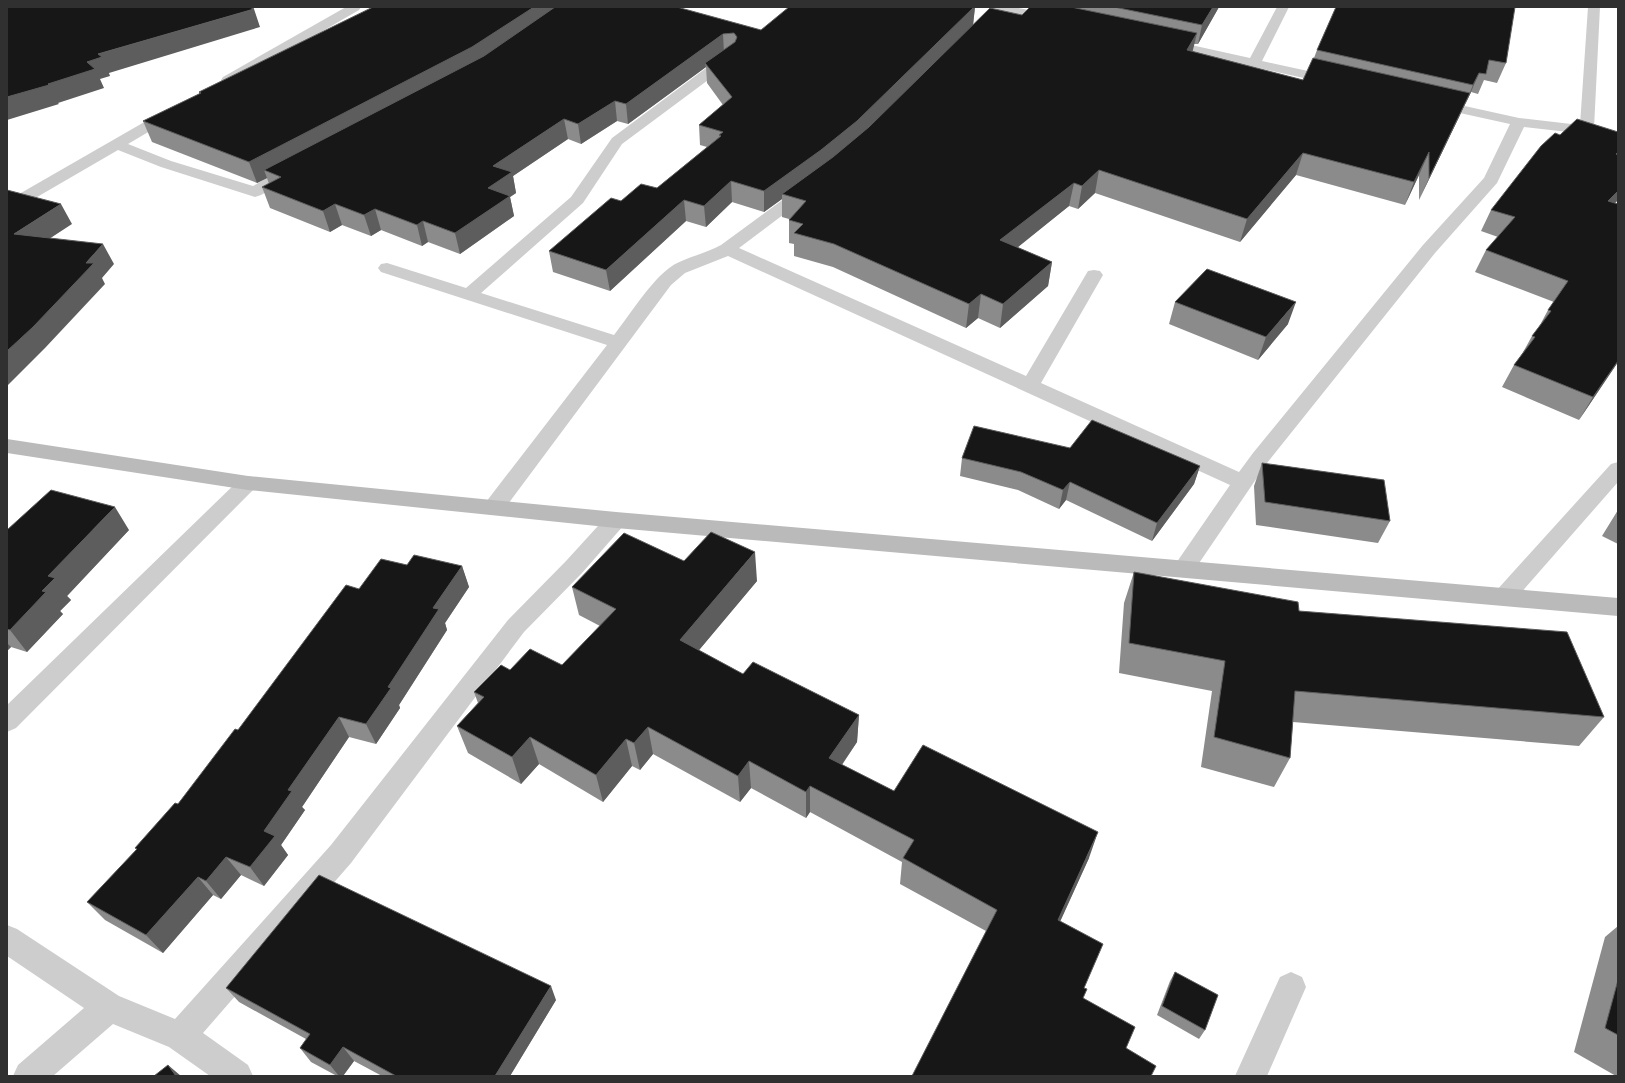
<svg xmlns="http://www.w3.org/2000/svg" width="1625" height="1083" font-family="Montserrat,sans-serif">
<rect width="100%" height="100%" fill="#fff"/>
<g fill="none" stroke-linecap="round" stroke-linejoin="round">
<path fill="#cdcdcd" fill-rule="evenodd" d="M346,7H361L359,10L233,83L228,84L223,83L221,80L223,77Z
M990,7H1014L1059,16L1060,19L1059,22L1054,23L996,11L992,10Z
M1277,7H1289L1262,61L1340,78L1342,81L1340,84L1335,85L1164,47L1159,46L1157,43L1159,40L1164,39L1250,58Z
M1588,7H1600L1594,128L1618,134V143L1586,134L1524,127L1497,183L1435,253L1267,463L1191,575L1183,577L1175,575L1172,569L1230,485L728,256L685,273L671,285L502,512L494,515L486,512L483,507L486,502L607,345L381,272L378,268L381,264L387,263L466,288L571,197L612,138L725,54H735L737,57L735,60L622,144L583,203L481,293L614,335C629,316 652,279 672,266C684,258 707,253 721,245L800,187L806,185L812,187L814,190L812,193L739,248L1026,376L1088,271L1094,270L1100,271L1103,275L1041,383L1239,472L1253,453L1423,245L1484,178L1510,124L1428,106L1426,103L1428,100L1433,99L1519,118L1580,125Z
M172,108L177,109L179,112L177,115L128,144L171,161L253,186C265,180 280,167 293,171L296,174L293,177L261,195L255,197L161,167L118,150L13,211L7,213V201L167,109Z
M1618,462V482L1512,603L1504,606L1496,603L1493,597L1496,591L1611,464Z
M248,476L255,478L258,483L255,488L16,728L7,732V705L241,478Z
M616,512L624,515L627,520L624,525L582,573L524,632L351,863L203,1033L248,1065L253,1076H210L169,1047L113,1024L53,1076H13L18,1065L84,1008L7,956V925L17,929L119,996L175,1019L331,845L508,620L566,561L608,515Z
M1291,972L1302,977L1306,987L1267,1076H1235L1280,977Z"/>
<path fill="#bababa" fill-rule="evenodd" d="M7,439L248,476L616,512L1618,598V616L616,528L248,490L7,453Z"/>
</g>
<path fill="#8b8b8b" d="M975,7L973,25L1022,15L1030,7H1219L1198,44H1194L1192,51L1303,80L1314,58L1317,50L1336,7L1506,63L1497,83L1484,80L1478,94L1471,92L1419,200V175L1405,205L1296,175L1240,242L1095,193L1078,209L1069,206L1017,247L1052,262L1048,286L1000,328L978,318L966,328L833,267L794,256V244L789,243V219L782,217V199L764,212L732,202L706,227L686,221L610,291L553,272L549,251L621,201L657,188L707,147L700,145L699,125L723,105L707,83L706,67L628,124L617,121L581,144L568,139L513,176L516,193L510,197L514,216L460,254L428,242L422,246L381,230L371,236L342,225L330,232L270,208L262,187L269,184L267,178L257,183L152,142L143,121L199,94V92L761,30Z
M1618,132V200L1615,203L1618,204V362L1579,420L1502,387L1514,365L1522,354L1532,336L1539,327L1548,310L1554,302L1475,272L1486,250L1498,237L1481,231L1491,210L1560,135Z
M1175,302L1288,324L1258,360L1169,324Z
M1070,448L1200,466L1194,484L1152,541L1066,500L1059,509L1018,490L960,476L962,458Z
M1262,463L1390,521L1378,543L1256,525L1254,486Z
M1618,510V544L1602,536Z
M7,530H129L67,596L71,600L60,611L63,614L27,652L11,647L7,651Z
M684,561L757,581L699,650L743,674L859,715L857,742L842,765L894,791L1089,858L1060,921L1084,988L1083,998L1126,1048L1151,1076L986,931L900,884L902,862L810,812L806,818L751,788L740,802L653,754L640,770L632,766L603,802L539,764L521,784L468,753L457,726L478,703L474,692L510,670L562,665L600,626L579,615L572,587Z
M407,565L462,566L469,587L445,623L447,630L399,705L400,708L376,744L349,737L302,807L305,810L281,845L288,855L264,886L241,875L221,899L213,895L163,953L105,920L87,902L137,850L135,848L178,804L238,730L359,589Z
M1134,572L1299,611L1604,717L1579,746L1293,722L1290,758L1274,787L1201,767L1212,691L1119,673L1124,603Z
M1618,926V1076H1616L1574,1052L1605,937Z
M1175,972L1205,1030L1199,1039L1157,1015L1170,981Z
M226,988L556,1000L510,1076H382L354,1061L343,1076H337L311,1062L300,1048L306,1039L239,1002Z"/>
<path fill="#5d5d5d" d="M534,7H565L476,67L264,170L267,178L257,183L249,162Z
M974,7H975L973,25L856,141L782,194V199L764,212V191Z
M1213,7H1219L1198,44L1202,25Z
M254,9L260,27L109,73L110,76L100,79L104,88L58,103L59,104L7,120V97L48,84L87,62L98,54Z
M1197,33L1192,54L1187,50Z
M723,34L724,53L705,63L706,67L628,124L626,104Z
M1479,73L1471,92L1465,105L1473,85Z
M1470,93L1460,115L1419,200L1429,178Z
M615,101L617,121L581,144L578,124Z
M564,119L568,139L513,176L516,193L510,197L514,216L460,254L455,233L493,166Z
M1429,152L1419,175L1405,205L1414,182Z
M1303,153L1296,175L1240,242L1247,219Z
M1099,170L1095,193L1078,209L1082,186Z
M731,181L732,202L706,227L704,206Z
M1074,183L1069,206L997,264L1000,240Z
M1618,191V200L1596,222L1608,201Z
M684,200L686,221L610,291L606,270Z
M61,204L72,224L26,254L14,234Z
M335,204L342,225L330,232L323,211Z
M375,209L381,230L371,236L364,215Z
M423,221L428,242L422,246L417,225Z
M103,244L114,264L102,278L105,284L45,348L7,386V351Z
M1052,262L1048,286L1000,328L1003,304Z
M981,294L978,318L966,328L969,304Z
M1296,302L1288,324L1258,360L1266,337Z
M1618,361V362L1579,420L1593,397Z
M1200,466L1194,484L1152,541L1157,523Z
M1070,482L1066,500L1059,509L1063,490Z
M115,507L129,530L67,596L71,600L60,611L63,614L27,652L10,630L42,591L48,576Z
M755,552L757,581L684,668L680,640Z
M462,566L469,587L445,623L447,630L399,705L400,708L376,744L366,724L433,608Z
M7,643L11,647L7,651Z
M859,715L857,742L828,785L829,758Z
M339,717L349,737L302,807L305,810L281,845L288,855L264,886L250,867L264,831L288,790Z
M648,727L653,754L640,770L634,743Z
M530,737L539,764L521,784L512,757Z
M626,739L632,766L603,802L596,775Z
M749,761L751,788L740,802L738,776Z
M810,786V812L806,818V792Z
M1098,832L1089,858L1050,944L1058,920Z
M226,857L241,875L221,899L206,881Z
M198,877L213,895L163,953L146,935Z
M551,986L556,1000L510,1076H495Z
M343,1047L354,1061L343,1076H339L330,1065Z
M168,1065L181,1076H176Z"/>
<path fill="#171717" stroke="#5d5d5d" d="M7,7H249L254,9L98,54L102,57L87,62L95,69L48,84L49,85L7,97Z
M373,7H534L472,47L249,162L143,121L201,93L199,92Z
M555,7H677L761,30L789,7H974L857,121L821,150L764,191L731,181L704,206L684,200L606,270L549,251L611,198L621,201L641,184L657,188L721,136L719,135L723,132L699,125L732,97L705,63L735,42L737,37L734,33L723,34L626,104L615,101L578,124L564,119L493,166L512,172L488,188L510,196L455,233L423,221L417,225L375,209L364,215L335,204L323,211L262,187L281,177L264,170L484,56Z
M1030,7H1071L1197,33L1187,50L1303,80L1313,58L1470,93L1429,178V152L1414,182L1303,153L1247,219L1099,170L1082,186L1074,183L1000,240L1052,262L1003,304L981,294L969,304L834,244L794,233L803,224L789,220L806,201L782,194L833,157L869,127L990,8L1022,15Z
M1114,7H1213L1202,25Z
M1336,7H1515L1506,63L1489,60L1486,74L1479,73L1473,85L1317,50Z
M1577,119L1618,132V152L1616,154L1618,155V191L1608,201L1618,204V361L1593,397L1514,365L1535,337L1532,336L1551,311L1548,310L1568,281L1486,250L1515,217L1491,210L1541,146L1555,133L1560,135Z
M7,190L61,204L14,234L103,244L86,263H94L33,327L7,351Z
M1207,269L1296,302L1266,337L1175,302Z
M1092,420L1200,466L1157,523L1070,482L1063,490L1021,472L962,458L974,426L1070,448Z
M1262,463L1384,480L1390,521L1265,502Z
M51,490L115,507L48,576L55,578L42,591L46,592L10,630L7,629V530Z
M711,532L755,552L680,640L743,674L753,662L859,715L829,758L894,791L923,745L1098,832L1058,920L1103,944L1084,988L1087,989L1083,998L1135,1027L1126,1048L1156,1066L1151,1076H912L997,910L903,858L914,840L810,786L806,792L749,761L738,776L648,727L634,743L626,739L596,775L530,737L512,757L457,726L484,697L474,692L501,665L510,670L530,649L562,665L616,609L572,587L624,533L684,561Z
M414,555L462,566L433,608L439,609L388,687L391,688L366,724L339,717L288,790L292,791L264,831L275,836L250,867L226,857L206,881L198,877L146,935L87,902L137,849L135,848L175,803L178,804L235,729L238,730L346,585L359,589L381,559L407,565Z
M1134,572L1298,602L1299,611L1567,632L1604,717L1295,691L1290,758L1214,737L1225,661L1129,643Z
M319,875L551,986L495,1076H428L427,1075V1076H396L343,1047L330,1065L300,1048L310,1034L226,988Z
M1175,972L1218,995L1205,1030L1162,1006Z
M1618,980V1035L1605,1028Z
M168,1065L176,1076H154Z"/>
<rect width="1625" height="1083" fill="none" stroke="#303030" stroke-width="16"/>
</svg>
